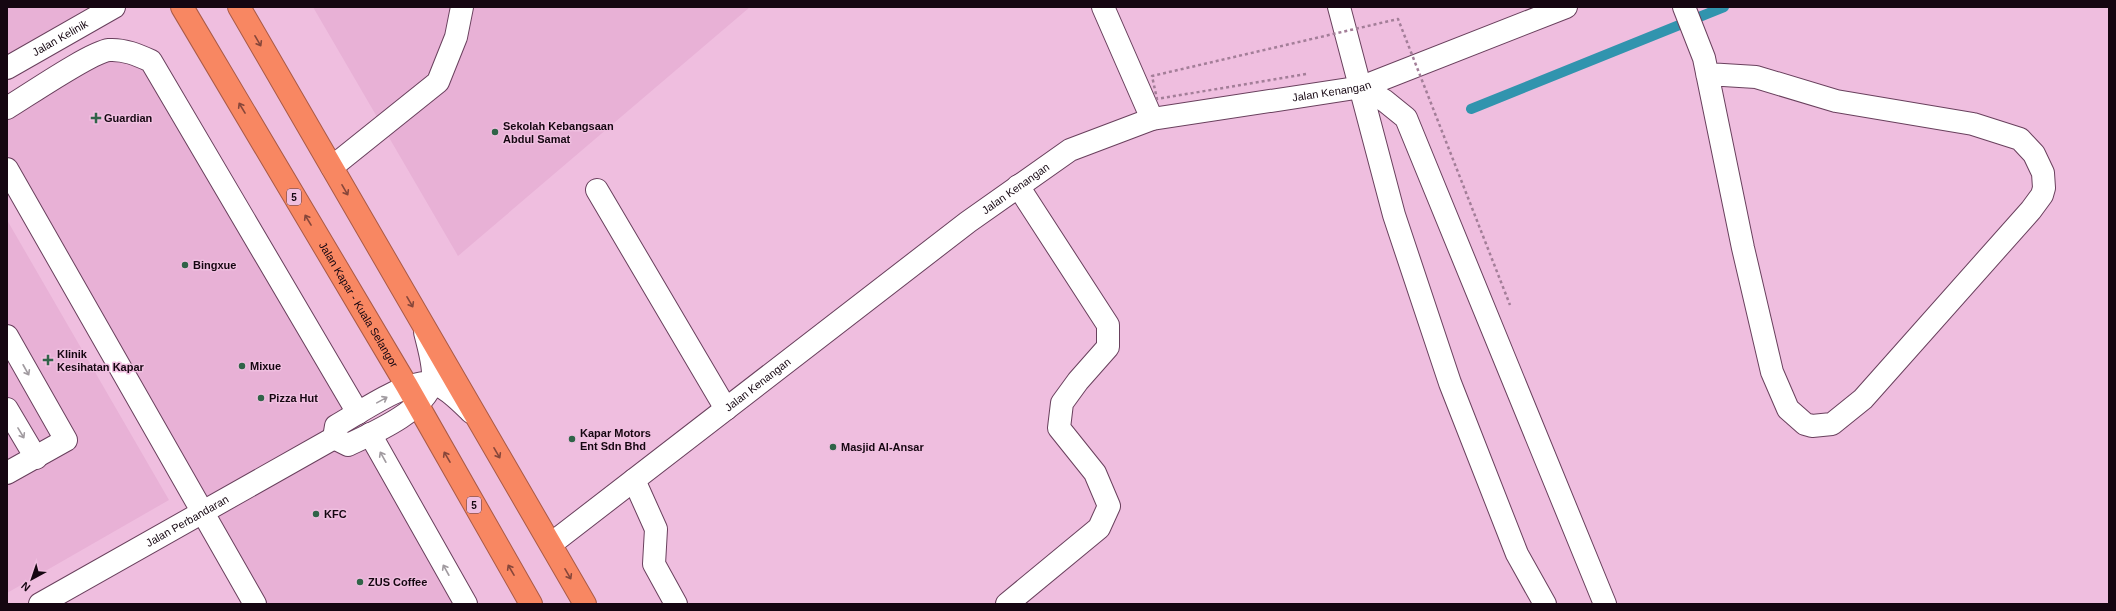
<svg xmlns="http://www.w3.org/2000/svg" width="2116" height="611" font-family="Arial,sans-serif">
<rect width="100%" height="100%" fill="#efbedf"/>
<path fill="#e8b1d6" d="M7,7H90L7,55Z
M313,7H750L458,256Z
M106,59L147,70L385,474L457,604H266L7,153V119Z
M7,220L169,500L7,593Z"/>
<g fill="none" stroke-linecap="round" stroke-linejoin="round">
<path stroke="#3194ae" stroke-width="10" d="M1471,109L1724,7"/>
<g stroke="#69405d" stroke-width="24">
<g id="minor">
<path d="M1103,7L1152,119"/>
<path d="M1339,7L1394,215L1450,383L1517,554L1545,604"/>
<path d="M1684,7L1704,58L1743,248L1772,372L1788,409L1805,424L1812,426L1832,424L1863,399L2031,210L2042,195L2044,188L2043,173L2034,154L2020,139L1973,124L1836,101L1756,77L1707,74"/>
<path id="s1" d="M7,68L114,7"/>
<path d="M1362,87L1385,101L1406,118L1605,604"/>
<path d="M7,108C27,96 91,52 109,50C124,49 138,55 151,61L358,413"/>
<path d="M332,167L438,82L456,37L462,7"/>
<path d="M7,169L255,604"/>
<path d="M597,190L726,409"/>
<path d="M7,336L66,440L7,473"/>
<path d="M7,409L36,458"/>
<path d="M370,434L466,604"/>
<path d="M334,438L348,445C373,433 423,412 432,383C436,370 428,345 425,332"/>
<path d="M334,438L336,426C359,413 406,380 431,383C445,385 462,403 471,412"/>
<path d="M634,480L656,529L654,564L676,604"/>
<path id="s2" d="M551,544L968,222L1070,150L1152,119L1362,87L1566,7"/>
<path id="s3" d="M40,604L334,438"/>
<path d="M1007,604L1099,528L1109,506L1095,473L1059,428L1062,403L1078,381L1108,347V325L1018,186"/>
</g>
</g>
<g stroke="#a95a46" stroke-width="24">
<g id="highway">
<path id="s4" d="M182,7L407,386L531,604"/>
<path d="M239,7L585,604"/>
</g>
</g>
<use href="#minor" stroke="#fff" stroke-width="22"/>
<use href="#highway" stroke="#f88762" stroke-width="22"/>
<path stroke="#a37e98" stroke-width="2.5" stroke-dasharray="3 3" stroke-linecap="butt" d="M1306,74L1157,99L1152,76L1398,19L1510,305"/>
</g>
<defs><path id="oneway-shaft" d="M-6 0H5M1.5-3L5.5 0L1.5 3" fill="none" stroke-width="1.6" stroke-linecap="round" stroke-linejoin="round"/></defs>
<g stroke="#86463a">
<use href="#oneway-shaft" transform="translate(258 41) rotate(60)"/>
<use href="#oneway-shaft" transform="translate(242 108) rotate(-121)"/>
<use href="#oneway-shaft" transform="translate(345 190) rotate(60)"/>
<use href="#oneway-shaft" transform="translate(308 220) rotate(-121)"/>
<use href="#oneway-shaft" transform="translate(410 302) rotate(60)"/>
<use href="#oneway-shaft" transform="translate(497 453) rotate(60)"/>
<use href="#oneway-shaft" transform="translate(447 457) rotate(-120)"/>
<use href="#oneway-shaft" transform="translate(511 570) rotate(-120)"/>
<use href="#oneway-shaft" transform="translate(568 574) rotate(60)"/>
</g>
<g stroke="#a19ba0">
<use href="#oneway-shaft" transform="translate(26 370) rotate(61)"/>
<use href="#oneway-shaft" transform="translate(382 400) rotate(-29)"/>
<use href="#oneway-shaft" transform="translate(21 433) rotate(59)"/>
<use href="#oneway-shaft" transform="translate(383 457) rotate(-119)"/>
<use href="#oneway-shaft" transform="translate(446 570) rotate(-119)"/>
</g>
<g fill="#306348" stroke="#efbedf" stroke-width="1.5">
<path d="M94 112h4v4h4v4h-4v4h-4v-4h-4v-4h4z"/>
<circle cx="495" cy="132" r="4"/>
<circle cx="185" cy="265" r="4"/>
<path d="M46 354h4v4h4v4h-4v4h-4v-4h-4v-4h4z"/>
<circle cx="242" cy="366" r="4"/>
<circle cx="261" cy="398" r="4"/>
<circle cx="572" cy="439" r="4"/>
<circle cx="833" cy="447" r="4"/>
<circle cx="316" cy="514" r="4"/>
<circle cx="360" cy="582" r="4"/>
</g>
<g text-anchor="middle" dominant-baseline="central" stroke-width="3" stroke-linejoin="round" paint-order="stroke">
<g fill="#efbedf" stroke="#563d4f" stroke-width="1">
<rect x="287" y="189" width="14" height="16" rx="3"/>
<rect x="467" y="497" width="14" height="16" rx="3"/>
</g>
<g font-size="10" font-weight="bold" fill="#150611">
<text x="294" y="197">5</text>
<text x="474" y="505">5</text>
</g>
<g font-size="11" fill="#150611" stroke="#efbedf">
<text stroke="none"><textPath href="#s1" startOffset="61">Jalan Kelinik</textPath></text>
<text stroke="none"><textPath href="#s2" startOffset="921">Jalan Kenangan</textPath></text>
<text stroke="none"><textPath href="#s2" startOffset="585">Jalan Kenangan</textPath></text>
<text stroke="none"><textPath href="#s4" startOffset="346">Jalan Kapar - Kuala Selangor</textPath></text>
<text stroke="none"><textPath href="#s2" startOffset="261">Jalan Kenangan</textPath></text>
<text stroke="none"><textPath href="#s3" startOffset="169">Jalan Perbandaran</textPath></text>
</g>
<g font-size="11" font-weight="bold" fill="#150611" stroke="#efbedf" text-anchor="start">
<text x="104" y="118">Guardian</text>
<text x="503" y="126">Sekolah Kebangsaan<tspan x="503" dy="13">Abdul Samat</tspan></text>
<text x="193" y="265">Bingxue</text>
<text x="57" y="354">Klinik<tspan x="57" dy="13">Kesihatan Kapar</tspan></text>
<text x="250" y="366">Mixue</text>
<text x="269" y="398">Pizza Hut</text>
<text x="580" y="433">Kapar Motors<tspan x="580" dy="13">Ent Sdn Bhd</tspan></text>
<text x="841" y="447">Masjid Al-Ansar</text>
<text x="324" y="514">KFC</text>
<text x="368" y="582">ZUS Coffee</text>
</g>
</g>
<rect width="2116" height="611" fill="none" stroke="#150611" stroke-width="16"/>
<g transform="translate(32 579) rotate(220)" stroke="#efbedf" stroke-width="3" paint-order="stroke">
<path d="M0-3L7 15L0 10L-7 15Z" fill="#150611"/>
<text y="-6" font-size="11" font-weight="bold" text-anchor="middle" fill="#150611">N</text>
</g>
</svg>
